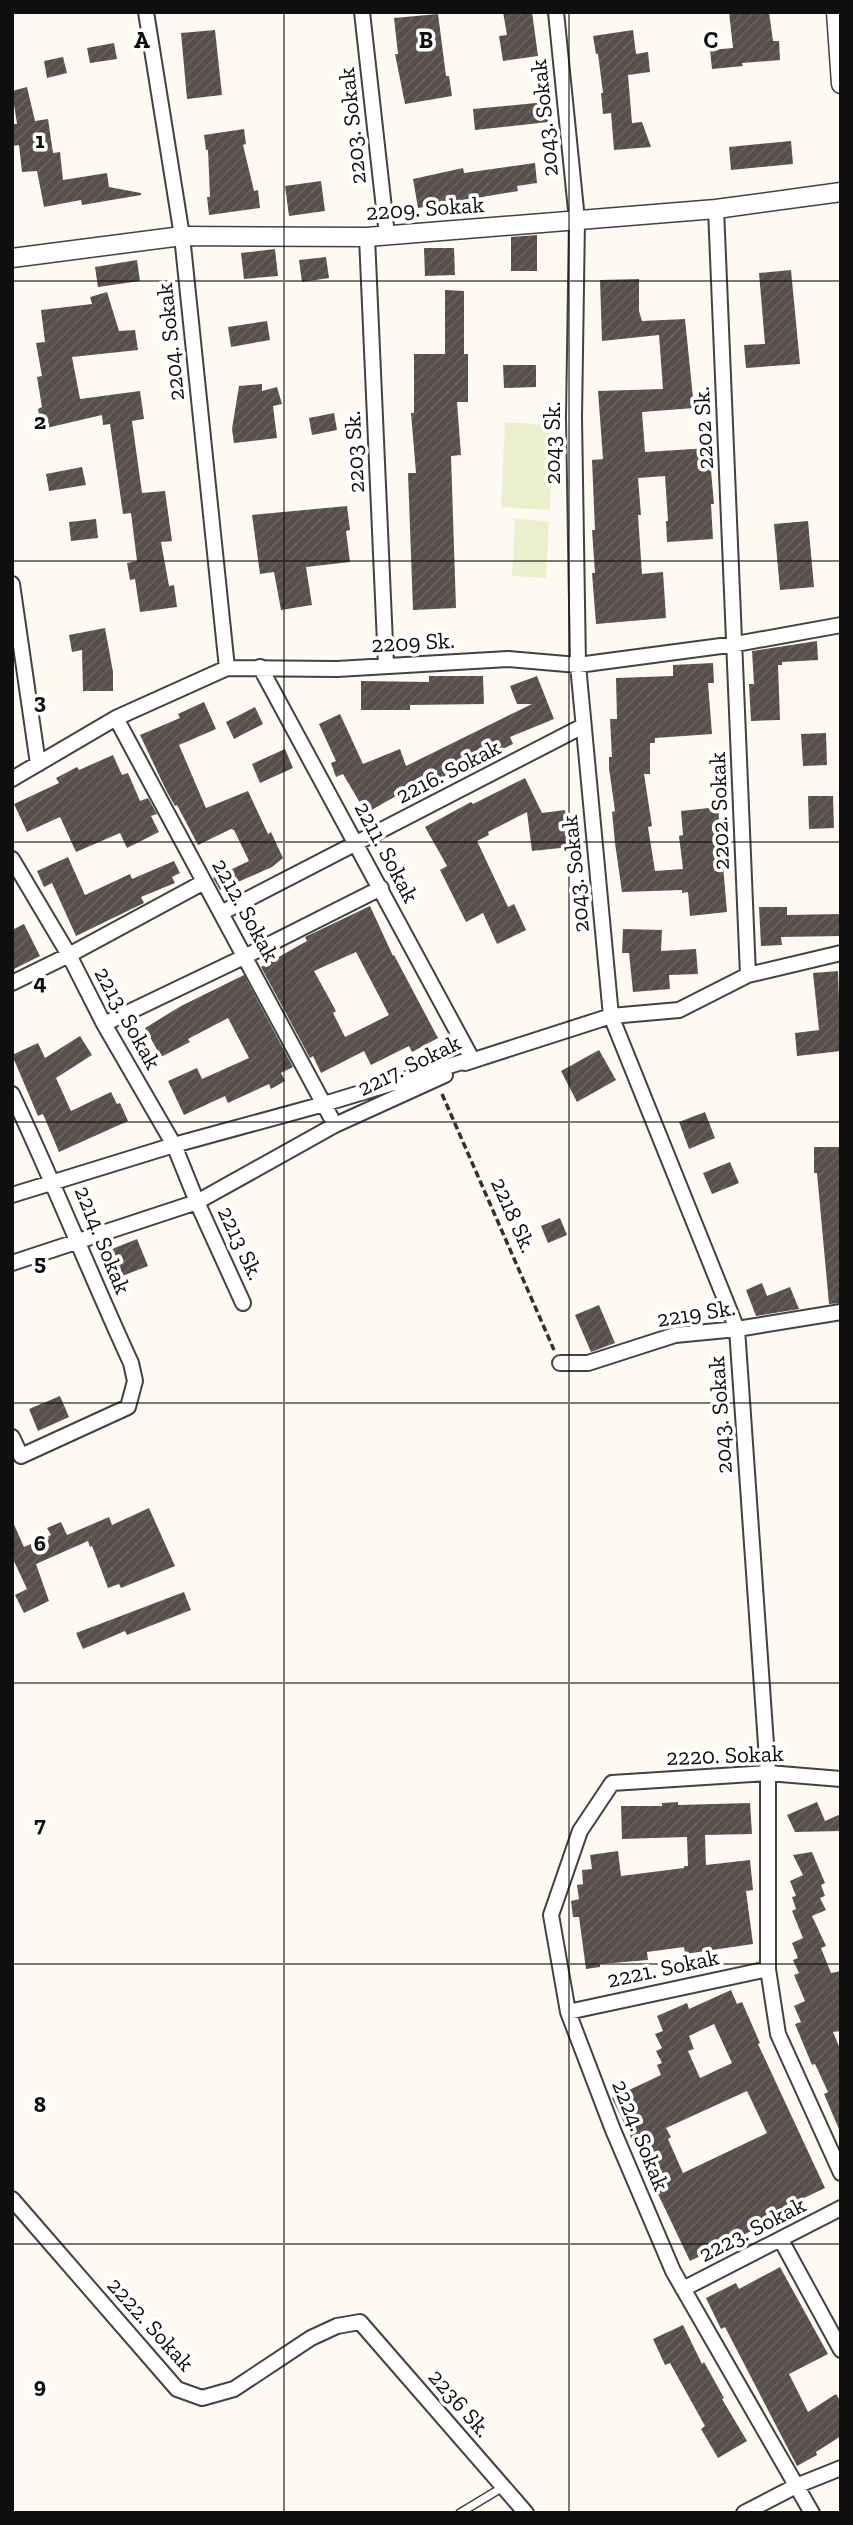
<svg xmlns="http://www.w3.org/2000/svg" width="853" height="2525" font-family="'Zilla Slab',serif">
<defs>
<pattern id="building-hatch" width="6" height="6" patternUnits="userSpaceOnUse" patternTransform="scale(1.75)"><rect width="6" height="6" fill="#584e4c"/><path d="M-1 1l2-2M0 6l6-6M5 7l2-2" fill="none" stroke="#6b6361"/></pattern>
</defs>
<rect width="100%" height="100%" fill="#fefaf2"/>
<path fill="#eaf0ce" d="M505,422L554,425L550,510L501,507Z
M515,519L549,521L546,578L512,576Z"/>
<path fill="url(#building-hatch)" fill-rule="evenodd" d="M503,12H532L538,56L503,61L499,36L507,35Z
M729,12H769L773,41H779L780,60L742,63L743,66L712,69L710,50L733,48Z
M438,14L446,76H449L452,96L405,104L395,54H398L394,18Z
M215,30L222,95L187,99L181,33Z
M633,30L636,54L648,52L650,72L628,75L632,123L642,122L651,147L614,150L611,113L603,114L601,93H603L598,54H596L593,36Z
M114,43L117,59L90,63L87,48Z
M63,57L67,73L47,78L44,61Z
M27,87L35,121L48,119L53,153L60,152L63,180L107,173L109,187L141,193V195L82,205L81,200L44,207L37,171L22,172L19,145L12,146V124H17L12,91Z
M546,102L548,122L475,130L473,109Z
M244,129L246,144L243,145L254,191L258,190L260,208L209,215L207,197H210L208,150H206L204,135Z
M791,141L793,164L731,170L729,147Z
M535,163L537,183L517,186L518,191L418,208L413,179L463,168L464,173Z
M321,181L325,211L289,216L285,186Z
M537,235V271H511V237Z
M424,248H454L455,275L425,276Z
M275,249L278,276L244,279L241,253Z
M326,257L329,278L302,282L299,260Z
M137,260L140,281L98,287L95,267Z
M791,270L800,364L746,368L744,345L765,344L759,273Z
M639,279V311L642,321L685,319L694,408L642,412L645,452L709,448L714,504H711L713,539L667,542L666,521H668L665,476L638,478L641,515H638L642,574L663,572L666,618L596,624L592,573H595L592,530H595L592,460L603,459L598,391L663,389L659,335L602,341L600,280Z
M445,290L464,291V354H468V402H457L461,455L451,456L456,608L413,610L408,473H416L411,413H414V354H445Z
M107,292L119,331L135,330L138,350L72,357L80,399L140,391L144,419L132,421L142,493L165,491L172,541L161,542L169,586L174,585L177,607L140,612L135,579L130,580L127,563L137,561L131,513L123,514L110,424L103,425L102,415L42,429L38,409L42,407L37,377L42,376L36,343L45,342L41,310L92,304L90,297Z
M267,321L270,340L231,347L228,327Z
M503,365H536V387L504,388Z
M262,384V391L277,387L282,404L273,406L277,438L234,443L232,429L239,386Z
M334,413L337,430L312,435L309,418Z
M82,467L86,485L49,491L46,474Z
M347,506L350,530L346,531L350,562L306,567L312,605L281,610L274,572L260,574L252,515Z
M96,519L98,538L71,541L69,522Z
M808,521L814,587L780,590L774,524Z
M105,628L113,672V691H83L82,650L72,652L69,635Z
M817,641L818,660L782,662V665H778L780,720L751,721L749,684H754L752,651Z
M713,663L714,683H708L712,734L655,738V743H650V774H644L652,826L648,827L655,871L683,869L679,836L683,835L681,811L718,807L727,912L690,916L688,892L682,893V890L622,892L615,843L612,812L615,811L609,768V757H612L610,719H617L616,678L673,676V665Z
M429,676H483L484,704L410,705V710H361V681L429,682Z
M537,676L554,719L510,737L513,744L422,787L424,792L401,802L398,795L366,813L343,774L336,777L331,763L336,761L319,724L340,714L363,764L400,749L406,766L532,704H517L510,686Z
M204,702L216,729L179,745L206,808L248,791L268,834L271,832L283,858L272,867L220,890L213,878L249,861L234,830L231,829L198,845L177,805L175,806L166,790L140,735L180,718L178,714Z
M255,707L263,724L234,739L226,722Z
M826,733L827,765L803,766L801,734Z
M285,749L293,768L260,783L252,764Z
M113,755L122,775L128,773L140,801L148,798L157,814L151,816L159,832L127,848L120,833L76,852L60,817L27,832L14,804L59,783L56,778L77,767L79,770Z
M525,778L542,813L565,810L570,847L532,851L527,812L488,832L489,835L477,841L508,907L514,904L526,930L497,944L483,913L466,922L440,870L447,866L425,827L471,802L473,804Z
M808,796H833L834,828L809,829Z
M68,857L85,895L130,874L132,879L174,861L180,873L172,877L175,883L141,897L144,903L76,936L52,883L44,887L37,871Z
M370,906L393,956L394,955L438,1038L412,1052L409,1046L371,1065L364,1051L321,1073L313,1056L310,1058L261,967L307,941L305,937ZM356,952L389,1015L345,1037L333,1013L336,1011L314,971Z
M759,907H787V915L841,914V936L781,937L782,945L761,946Z
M24,924L40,956L12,970V930Z
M623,929L662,930L661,951L696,949L698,974L669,975L670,989L633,992L629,953H622Z
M838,971L841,1051L797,1056L795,1033L819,1030L813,973Z
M244,975L293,1067L281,1073L285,1081L271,1089L269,1084L228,1103L225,1096L184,1115L168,1081L197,1068L202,1079L249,1058L228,1018L188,1039L190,1042L161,1057L145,1028L181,1006Z
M80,1036L92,1055L56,1078L71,1111L111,1092L117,1104L120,1103L128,1121L59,1152L43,1114L38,1116L12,1055L38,1043L45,1058Z
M599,1050L616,1080L577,1102L561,1071Z
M705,1112L715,1138L689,1149L679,1122Z
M814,1147H841V1303L829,1304L817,1173H814Z
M730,1162L739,1183L712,1194L703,1173Z
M560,1218L567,1235L548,1243L541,1226Z
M137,1239L148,1266L112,1280L102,1253Z
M762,1283L767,1296L790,1287L799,1309L756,1316L746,1290Z
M599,1305L615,1343L591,1352L575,1315Z
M60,1396L69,1417L38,1431L29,1409Z
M149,1508L175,1566L121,1588L119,1584L108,1588L92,1546L90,1547L88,1541L36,1564L49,1601L24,1613L15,1595L27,1589L12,1557V1520L24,1547L51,1535L47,1528L61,1522L67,1535L109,1517L112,1525Z
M184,1592L191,1610L127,1635L125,1631L83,1649L76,1633Z
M678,1802V1805L750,1803L752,1834L705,1835L706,1865L750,1860L753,1890L746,1891L753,1944L685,1954L684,1947L647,1952L648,1960L600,1964V1967L586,1969L579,1917H573L571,1901L579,1899L577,1885L583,1884L582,1870L592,1869L590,1855L618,1851L621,1876L684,1868V1866H688L687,1837L622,1839L621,1806H662V1803Z
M817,1802L825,1821L841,1814V1831L795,1832L787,1815Z
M812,1852L825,1883L821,1885L825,1896L820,1898L826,1910L812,1916L826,1946L821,1948L831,1973L841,1971V2031L833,2032L841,2051V2134L824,2094L828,2092L815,2064L812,2065L795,2024L801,2022L794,2006L805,2001L794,1975L799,1973L793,1960L798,1958L792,1943L803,1938L792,1911L796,1909L792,1897L796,1896L790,1881L803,1875L793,1855Z
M731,1990L737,2004L742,2002L760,2043L758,2044L825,2188L783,2208L786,2214L690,2261L612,2098L661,2075L657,2065L662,2063L656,2051L662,2048L655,2034L663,2031L657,2016L687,2003L689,2009ZM714,2024L732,2063L700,2078L688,2051L694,2049L689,2036ZM747,2091L767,2133L683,2173L668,2139L671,2137L666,2128Z
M780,2267L828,2354L789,2374L808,2412L836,2394L841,2402V2436L816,2452L817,2455L797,2466L725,2327L721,2329L706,2298L736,2283L739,2289Z
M683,2325L702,2364L704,2362L724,2398L722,2399L747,2441L718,2458L701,2429L705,2426L670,2363L665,2365L653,2339Z"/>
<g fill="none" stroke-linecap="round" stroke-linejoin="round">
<g stroke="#424242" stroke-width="10">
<path id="service" d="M460,2513L503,2487"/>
</g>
<g stroke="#424242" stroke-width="18">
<path id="minor" d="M146,12L182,236L227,668
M362,12L387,235
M556,12L577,220L574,418L578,665L611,1016L737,1329L768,1773V1969L778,2034L841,2173
M716,209L748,975
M367,237L386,666
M12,584L38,764
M116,718L335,1125
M12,779L116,718L227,668L337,669L508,659L578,665L736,644L841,625
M12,859L69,955L104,1024L174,1145L197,1202L243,1303
M221,913L583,726
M12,983L69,955L204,882
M104,1024L246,956L381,888
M465,1063L611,1016L679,1010L748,975L841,953
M12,1094C54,1183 90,1274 131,1363L135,1381L128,1407L21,1456L12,1437
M12,1195L174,1145L324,1104L472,1059L260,667
M12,1263L197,1202L335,1125L445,1075
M560,1363H588L675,1335L737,1329L841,1312
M568,2012L768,1969
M12,2199L177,2389L202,2398L234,2389L311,2338L337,2326L360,2322L526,2513
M781,2240L841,2350
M683,2289L841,2208
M744,2513L796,2486L841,2468
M812,2513L673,2271L613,2130L568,2012L551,1915L580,1831L612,1783L768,1773L841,1779"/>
</g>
<g stroke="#424242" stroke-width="21">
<path id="tertiary" d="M836,12L841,84
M12,258L182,236L367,237L716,209L841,192"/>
</g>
<path stroke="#313131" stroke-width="3.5" stroke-dasharray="7 3.5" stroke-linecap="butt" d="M442,1094L554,1350"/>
<use href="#service" stroke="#fff" stroke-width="7"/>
<use href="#minor" stroke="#fff" stroke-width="14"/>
<use href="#tertiary" stroke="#fff" stroke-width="18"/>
</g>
<path fill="none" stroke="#0f0f0f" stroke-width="2" stroke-opacity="0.55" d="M284,12V2513M569,12V2513M12,281H841M12,561H841M12,842H841M12,1122H841M12,1403H841M12,1683H841M12,1964H841M12,2244H841"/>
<g text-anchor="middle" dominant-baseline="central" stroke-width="7" stroke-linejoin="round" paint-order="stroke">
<g font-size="23" fill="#0f0f0f" stroke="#fff">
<text transform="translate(544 118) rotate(-96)">2043. Sokak</text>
<text transform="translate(352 126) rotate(-96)">2203. Sokak</text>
<text transform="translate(425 208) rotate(-4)">2209. Sokak</text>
<text transform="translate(170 342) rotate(-96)">2204. Sokak</text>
<text transform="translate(703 428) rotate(-93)">2202 Sk.</text>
<text transform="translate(552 443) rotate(-90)">2043 Sk.</text>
<text transform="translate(354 452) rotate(-93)">2203 Sk.</text>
<text transform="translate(413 642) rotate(-3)">2209 Sk.</text>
<text transform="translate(448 771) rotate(-27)">2216. Sokak</text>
<text transform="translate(719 811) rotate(-92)">2202. Sokak</text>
<text transform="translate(387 852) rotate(62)">2211. Sokak</text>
<text transform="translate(575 874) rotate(-96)">2043. Sokak</text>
<text transform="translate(246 910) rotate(61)">2212. Sokak</text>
<text transform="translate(128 1018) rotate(61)">2213. Sokak</text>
<text transform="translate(409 1065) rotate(-26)">2217. Sokak</text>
<text transform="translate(514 1215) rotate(66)">2218 Sk.</text>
<text transform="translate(103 1240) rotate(68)">2214. Sokak</text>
<text transform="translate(241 1243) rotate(65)">2213 Sk.</text>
<text transform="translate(696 1313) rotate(-9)">2219 Sk.</text>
<text transform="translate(720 1415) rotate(-94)">2043. Sokak</text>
<text transform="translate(725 1755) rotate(-2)">2220. Sokak</text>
<text transform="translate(663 1968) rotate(-12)">2221. Sokak</text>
<text transform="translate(641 2135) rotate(68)">2224. Sokak</text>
<text transform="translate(752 2229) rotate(-27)">2223. Sokak</text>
<text transform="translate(151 2324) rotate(48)">2222. Sokak</text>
<text transform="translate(460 2403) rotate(49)">2236 Sk.</text>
</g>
</g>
<g font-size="23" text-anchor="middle" font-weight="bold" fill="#0f0f0f" stroke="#fff" stroke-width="7" stroke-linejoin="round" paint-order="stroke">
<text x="142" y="48">A</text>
<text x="426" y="48">B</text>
<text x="711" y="48">C</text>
<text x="40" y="148">1</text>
<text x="40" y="429">2</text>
<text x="40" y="709">3</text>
<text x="40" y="990">4</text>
<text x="40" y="1270">5</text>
<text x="40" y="1551">6</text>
<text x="40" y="1832">7</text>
<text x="40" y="2112">8</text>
<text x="40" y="2393">9</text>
</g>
<rect width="853" height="2525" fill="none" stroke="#0f0f0f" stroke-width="28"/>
</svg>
